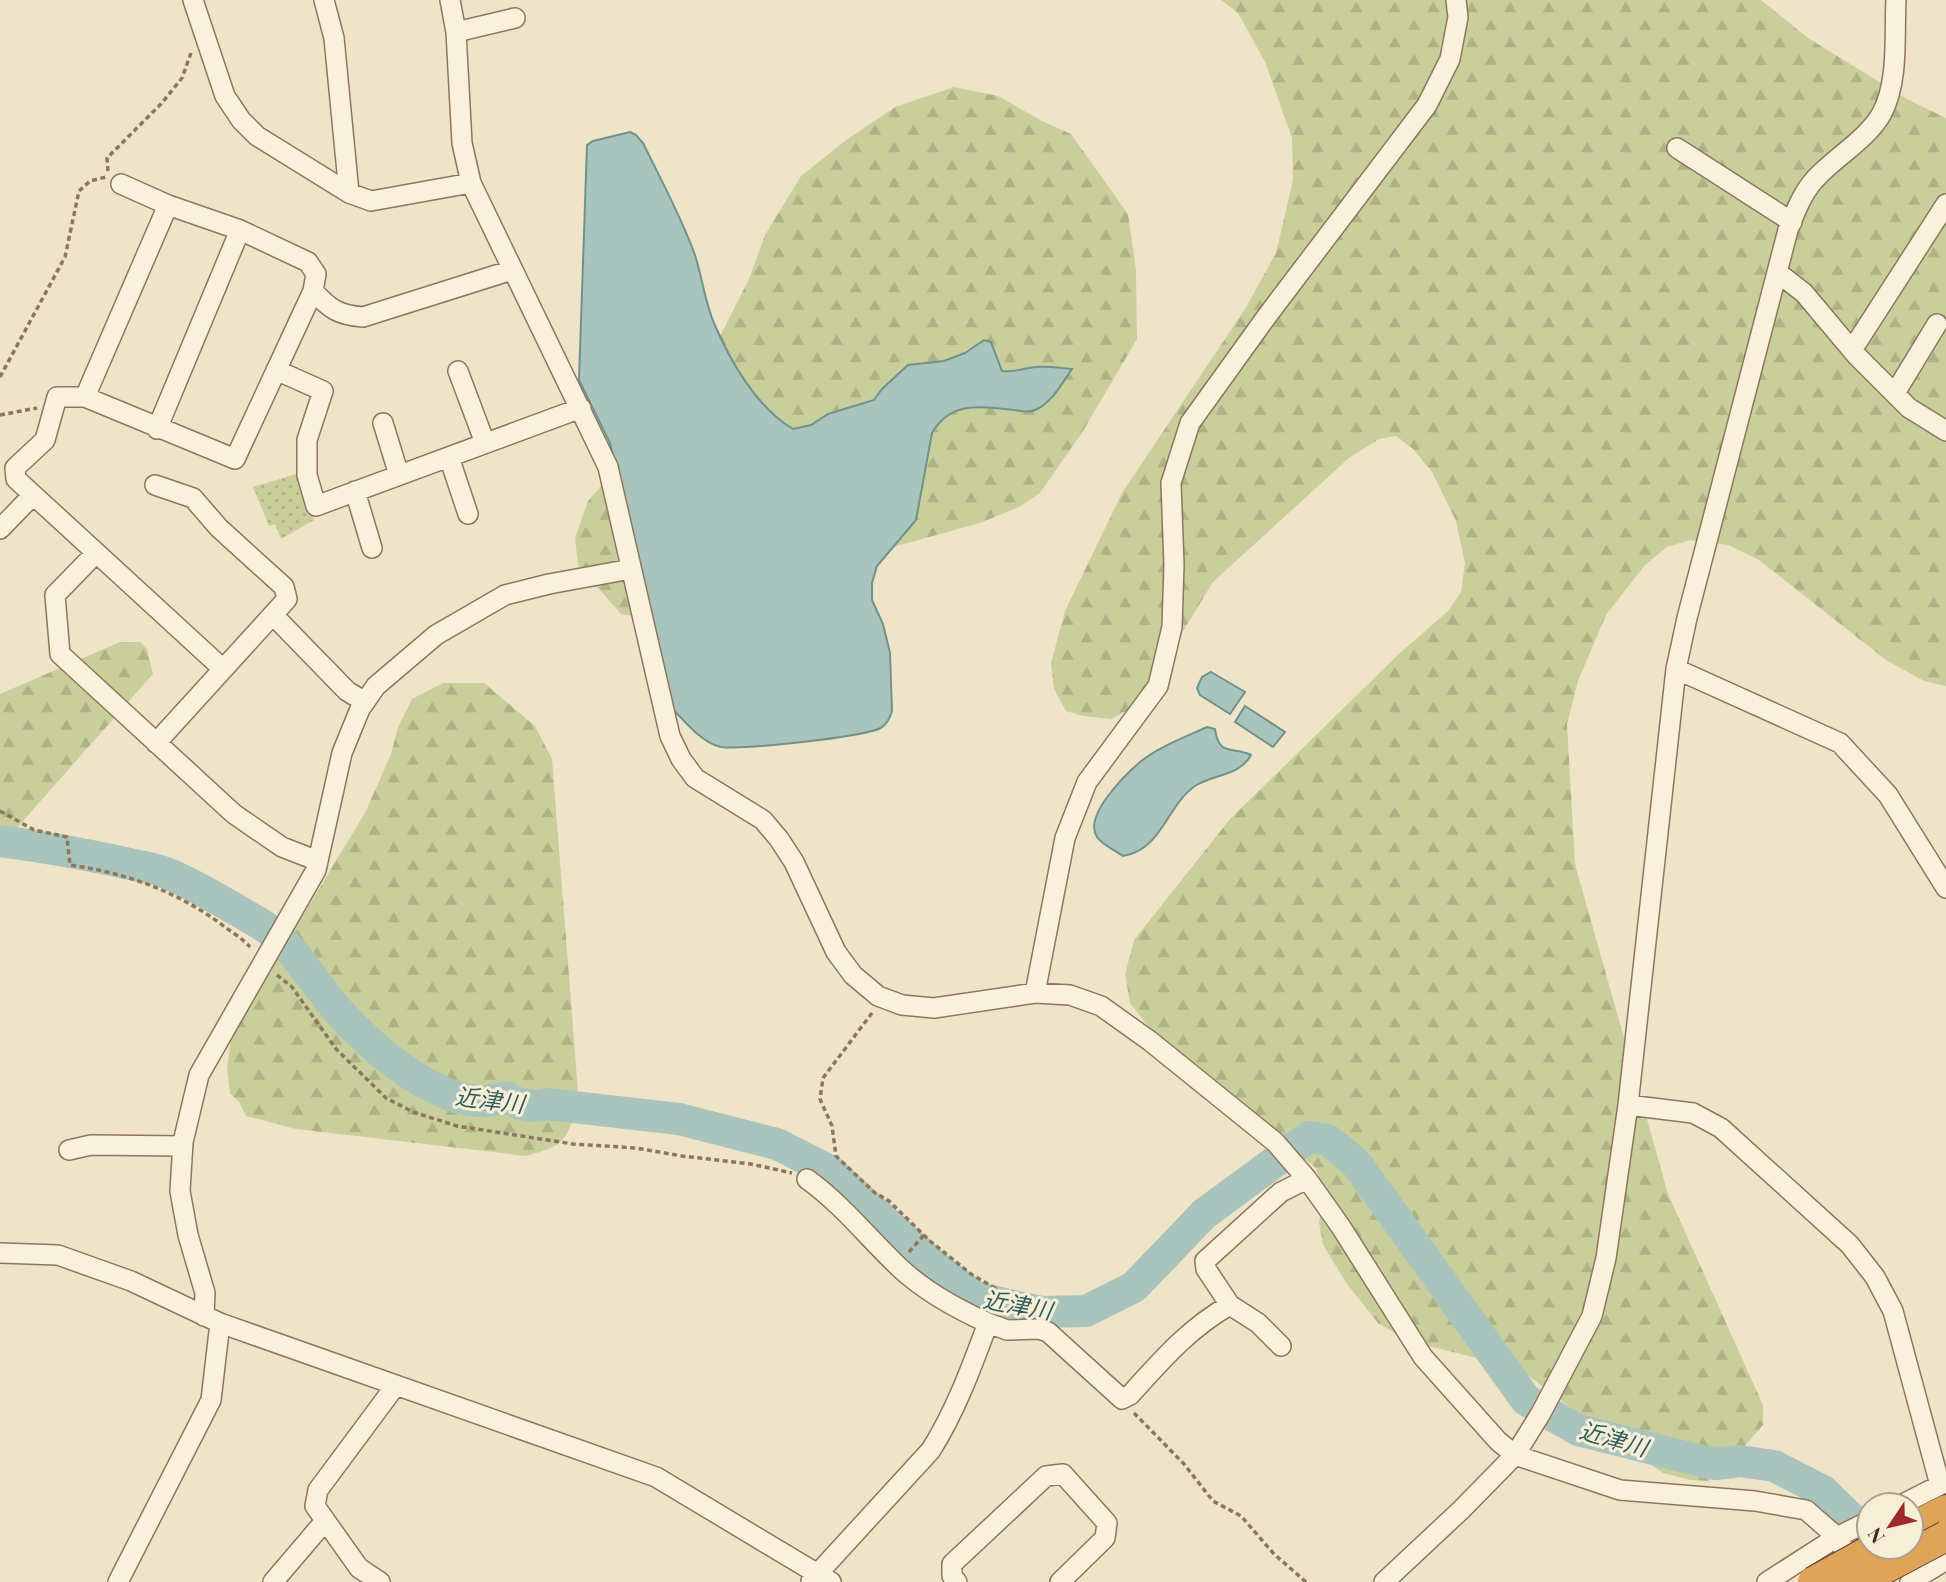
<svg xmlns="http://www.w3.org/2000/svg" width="1946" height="1582" font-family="'Playfair Display','Noto Sans JP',serif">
<defs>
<pattern id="forest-firs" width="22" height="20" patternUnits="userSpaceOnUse" patternTransform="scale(1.75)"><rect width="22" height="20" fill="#c9cf9b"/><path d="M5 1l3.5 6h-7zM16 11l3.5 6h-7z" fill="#aeb285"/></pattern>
<pattern id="park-dots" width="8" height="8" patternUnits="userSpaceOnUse" patternTransform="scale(1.75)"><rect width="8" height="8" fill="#c9cf9b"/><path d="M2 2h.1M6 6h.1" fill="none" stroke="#aeb285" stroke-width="1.8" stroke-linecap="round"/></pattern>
</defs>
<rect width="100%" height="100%" fill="#f0e4c8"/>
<path fill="url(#forest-firs)" d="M1221,0H1761L1808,38L1907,99L1946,118V686L1924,681L1886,660L1759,560L1728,545L1690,540L1667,547L1645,565L1606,615L1578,681L1567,724L1575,864L1668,1194L1763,1405V1425L1722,1472L1708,1481L1690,1480L1663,1473L1613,1439L1518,1368L1408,1341L1378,1323L1347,1284L1323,1245L1319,1222L1325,1197L1316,1168L1156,1036L1130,1003L1125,974L1134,940L1230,819L1401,652L1448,611L1461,592L1465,563L1456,521L1432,472L1413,449L1396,436L1379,439L1349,458L1213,582L1138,705L1111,719L1083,716L1066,711L1054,689L1051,663L1065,611L1122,493L1245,309L1276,253L1293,180L1292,138L1265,62L1238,13Z
M954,87L998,96L1042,121L1071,134L1128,214L1136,270L1137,339L1083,431L1040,493L1019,507L980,523L640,617L621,614L578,565L575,538L588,501L705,366L749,279L765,235L801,176L845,141L895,107Z
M120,642H140L147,649L153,674L0,847V694Z
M443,683H484L535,726L552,759L579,1104C564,1142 567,1145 526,1156L296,1129L246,1116L239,1102L230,1094L227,1068L232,1032L365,813L391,754L398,727L412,699Z"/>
<path fill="url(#park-dots)" d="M299,473L314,520L281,539L275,524L269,526L253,487Z"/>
<path fill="#a9c4bc" stroke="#6f938a" stroke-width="2" d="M630,132L636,135L643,143C661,180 681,216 695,255C702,277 705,302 714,323C730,361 757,408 793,429L811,425L828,414L874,400L882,389L908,365L944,361L965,353L984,340L991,342L1002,371C1015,373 1023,368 1036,367C1048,366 1060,368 1072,369C1062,383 1052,403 1035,410C1029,413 1021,411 1014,410C981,407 951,400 932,433L916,520L877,566L872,583V600L883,624L890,653L892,711C890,718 887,724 881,728C863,737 742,750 721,747C702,743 684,721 671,707L610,443L579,380L587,145L593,141Z
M1211,672L1245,692L1230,714L1200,695L1197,688L1202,677Z
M1245,706L1285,732L1273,747L1235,722Z
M1207,727L1215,729C1219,757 1231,746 1251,755C1240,776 1213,774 1195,786C1167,805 1162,850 1123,856C1115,850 1102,845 1097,837C1083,816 1125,775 1140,762C1159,747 1185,737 1207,727Z"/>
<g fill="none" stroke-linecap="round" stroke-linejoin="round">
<path stroke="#a9c4bc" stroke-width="32" d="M0,841C44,847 87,854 130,864C143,867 159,869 171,875C201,888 231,907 259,923C295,945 313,983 340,1013C376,1052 450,1118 506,1097C517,1105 534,1108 547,1104L679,1119L777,1144L830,1171L936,1267L977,1298L1041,1312L1086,1311L1134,1287L1204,1214L1303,1141L1309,1137L1328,1140L1357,1164L1526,1400L1578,1430L1697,1460L1716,1464L1740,1461L1774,1466L1823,1491L1869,1536"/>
<g stroke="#8d765c" stroke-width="22">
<path id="minor" d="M193,0L225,96L241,120L257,136L349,193L371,201L471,183
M324,0L334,38L349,193
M450,0L456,32L462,143L471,183L608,467L670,736L681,759L695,778L763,820L779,839L794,862L836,952L853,975L878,996L902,1005L934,1008L1035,993L1070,995L1101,1006L1150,1041L1275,1142L1307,1179L1341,1227L1423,1357L1498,1441L1515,1455L1620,1490L1755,1501L1806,1510L1837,1537L1855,1569
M456,32L515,18
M1677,148L1792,222
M121,184L168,205
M168,205L240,230L308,262L316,274L313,291L235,459L85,397Z
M1777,272L1804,293L1856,355L1909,408L1946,431
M313,291C330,309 338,315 363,317L512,270
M1852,350L1946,204
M276,370L323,391L307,440V475L316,506L581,408
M458,371L485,443
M1895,393L1937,324
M85,397H57L45,440L15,468L16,479L223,669
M383,423L399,475
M157,429L240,230
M449,457L468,514
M155,485L193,498L219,528L284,587L287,599L156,743
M355,491L372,548
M0,529L33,495
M96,553L55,595L60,654L234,814L282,847L318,861
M273,615L347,691L365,702
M1676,669L1840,743L1888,795L1946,888
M1035,993L1065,838L1087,782L1158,686L1172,627L1174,565L1171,483L1190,423L1267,316L1427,105L1450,59L1458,17L1456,0
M1628,1105L1693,1113L1721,1128L1850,1245L1875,1277L1893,1311L1940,1485
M69,1150L91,1145L183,1146
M807,1179C843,1205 869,1239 901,1269C926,1292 957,1309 988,1323C972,1366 956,1410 931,1450L811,1581
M0,1253L58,1255L131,1281L220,1323L656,1477L831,1582
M204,1316L205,1293L188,1235L180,1191L183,1142L199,1075L316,870L342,753L360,709L376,686L436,635L505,595L549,584L631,569
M988,1323L1007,1330L1039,1329L1048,1332L1122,1399L1130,1395C1160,1362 1190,1327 1230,1305
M1281,1346L1258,1323L1230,1305L1206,1269L1205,1261L1281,1192L1307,1179
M1901,1505L1946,1482
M118,1582L211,1400L220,1323
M273,1582L325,1521
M380,1582L359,1568L315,1506L318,1490L396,1385
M957,1582L952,1576V1564L1046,1476L1063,1474L1107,1523L1105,1538L1060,1582
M1384,1582L1461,1510L1515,1455L1541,1413L1592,1316L1606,1258L1628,1105L1676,669L1687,618L1788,230C1796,210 1803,190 1820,174C1839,155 1869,137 1882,113C1899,80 1894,36 1896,0
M1767,1582L1837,1537L1869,1521
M1910,1582L1946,1560"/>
</g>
<g stroke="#5b4430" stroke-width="32">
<path id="highway" d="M1911,1528L1946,1510"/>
</g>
<path stroke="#8d765c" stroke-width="3.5" stroke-dasharray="5 3.5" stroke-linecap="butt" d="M108,171L107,158L161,104L182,78L191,53
M0,377L65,257L79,191L90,181L106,177
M0,415L37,408
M0,811L34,830L67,837L70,865C127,873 179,892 225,927C233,933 243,939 250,947
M277,975L292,987L336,1049L386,1098L413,1112L457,1126L573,1144L636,1148L682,1156L751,1164L792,1173
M872,1013L823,1078L820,1099L832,1126L836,1156L875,1193L889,1201L930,1241L971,1274L995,1288L991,1306
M909,1252L924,1235
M1134,1413L1184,1464L1213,1501L1241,1516L1274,1554L1306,1582"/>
<use href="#minor" stroke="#faf1dc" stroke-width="19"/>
<use href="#highway" stroke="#e0a458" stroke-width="30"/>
<g stroke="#5b4430" stroke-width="32" stroke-linecap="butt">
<path id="highway-bridge" d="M1813,1582L1876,1547
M1859,1582L1946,1536"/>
</g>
<use href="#highway-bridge" stroke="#e0a458" stroke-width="30"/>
</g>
<g text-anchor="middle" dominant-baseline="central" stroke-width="6" stroke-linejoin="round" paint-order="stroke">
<g font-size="23" font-style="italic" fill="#2f5d5a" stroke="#f7eed8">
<text transform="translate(490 1099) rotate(7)">近津川</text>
<text transform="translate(1018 1304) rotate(10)">近津川</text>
<text transform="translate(1614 1438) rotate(16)">近津川</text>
</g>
</g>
<g transform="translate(1890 1526) rotate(235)"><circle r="33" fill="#f7eed8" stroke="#ada18e" stroke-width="2"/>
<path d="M0-5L12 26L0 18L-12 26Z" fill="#9e2a2b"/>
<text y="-10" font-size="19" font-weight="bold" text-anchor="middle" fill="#3d2e20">N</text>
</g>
</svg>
